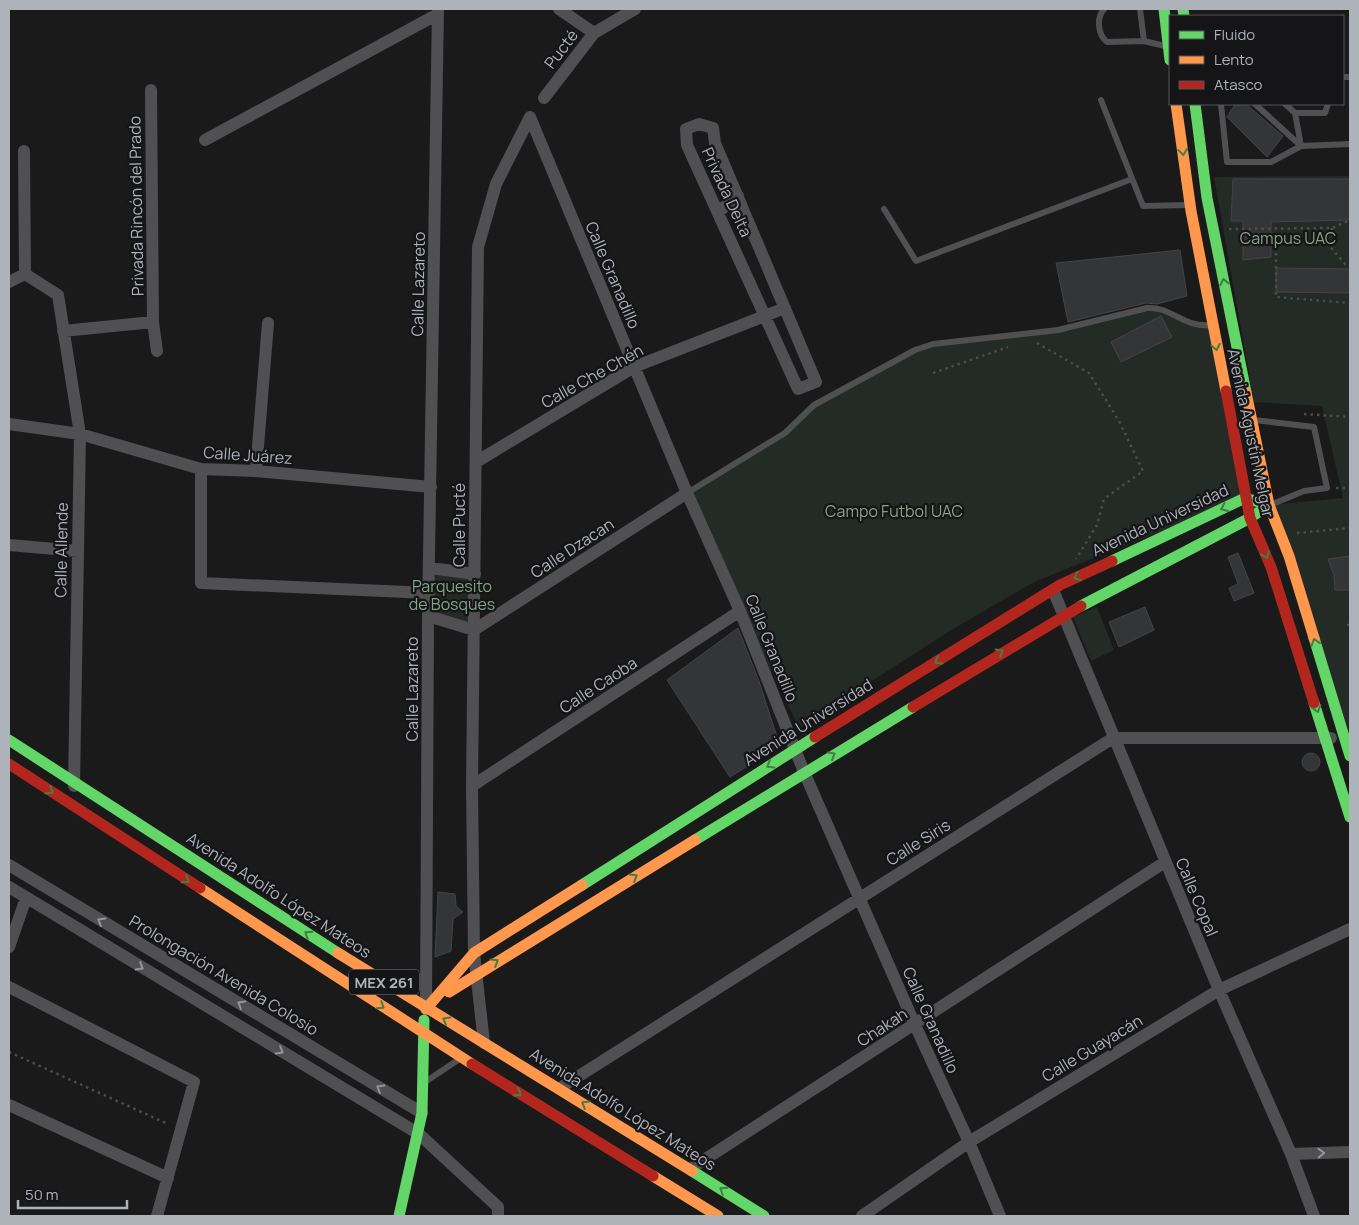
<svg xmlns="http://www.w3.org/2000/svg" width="1359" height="1225" font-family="Manrope,sans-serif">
<rect width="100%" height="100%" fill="#1a1a1b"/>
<path fill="#242a25" d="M1350,176V734L1269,505L1343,498L1322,406L1254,402L1214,177Z
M1147,308C1173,310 1187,327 1212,325L1245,498L1034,582L948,632L799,728L687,493L785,433L814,405L933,344L1058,330Z
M431,570L473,576L472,627L432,614Z
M1097,607L1114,650L1091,661L1073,617Z"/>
<path fill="#343536" stroke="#444447" d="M1235,104H1246L1283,136L1267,157L1227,117Z
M1233,179H1350V220L1271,222V257L1243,260V221H1231Z
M1180,250L1187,296L1157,304L1146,303L1068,322L1056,263Z
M1276,268L1350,269V293L1276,292Z
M1161,316L1172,337L1121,362L1111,342Z
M1238,553L1254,593L1234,601L1229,588L1238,584L1228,557Z
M1350,556V590H1335L1334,575L1328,559Z
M1145,607L1154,630L1119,647L1109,622Z
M738,628L759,681L780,746L730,777L667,680Z
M1302 762a9 9 0 1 1 18 0a9 9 0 1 1-18 0Z
M438,892L455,894L456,906L463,912L453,919L451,951L435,957Z"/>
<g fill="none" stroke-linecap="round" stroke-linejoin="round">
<path stroke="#4b4c4e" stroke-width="2.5" stroke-dasharray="2.5 4" stroke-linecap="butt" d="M1276,227V297L1350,303
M1332,228V249L1345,264H1350
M1229,229L1332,228L1350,220
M1037,343L1089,373L1119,421L1143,471L1104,499L1097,525L1076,559
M933,373L1008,347
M1304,414L1350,417
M1336,488H1350
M1297,533L1350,528
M1347,625H1350
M9,1052L168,1124"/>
<path stroke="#505053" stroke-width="6" d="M1104,9C1096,18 1098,35 1107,42L1144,41L1165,46
M1140,9L1144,41
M1343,77H1350
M1101,100L1143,206L1189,205
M1221,104L1227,162H1271L1301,146L1255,104
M1285,104L1295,113H1325L1328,104
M1295,113L1301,146L1350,144
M884,209L916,261L1132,179
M1254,420L1314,427L1327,488L1304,491L1270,505
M687,493L785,433L814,405L915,350L933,344L1058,330L1147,308C1171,306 1183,328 1211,325
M425,1082L458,1060"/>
<path stroke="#505053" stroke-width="12" d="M559,9L594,33
M151,90L153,322L157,351
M544,98L594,33L635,9
M530,117L687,493L740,611L804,772L915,1025L969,1142L1000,1216
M699,124L713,128L715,143L816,382L798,389L687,145L686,129Z
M205,140L438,14
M24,151L25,274
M718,212L738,196
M9,282L25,274L58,295L80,434L74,786
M63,331L153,322
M9,424L80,434L201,469L256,471L431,487
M476,462L634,367L785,308
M201,469V583L429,593
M256,471L268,323
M9,545L78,551
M430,568L475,574
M1053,590L1219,990L1291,1154L1314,1216
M428,616L474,630L687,493
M472,786L740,611
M9,865L422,1113
M9,887L419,1134L498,1207V1216
M9,947L26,898
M9,987L194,1082L157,1216
M426,1009L428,616L438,9
M484,1043L474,953L472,786L478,247L496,184L530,117
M560,1088L1113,738H1331
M9,1105L168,1178
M1291,1154L1350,1152
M690,1169L1165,862
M862,1216L969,1142L1219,990L1350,929"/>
<path stroke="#63d668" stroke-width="11" d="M1164,9L1170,60
M1183,9L1184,16
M1195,104L1207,198L1246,392
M1112,561L1245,498L1269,505
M1081,606L1250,518L1269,505
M1314,638L1350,756
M1314,703L1350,817
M9,740L338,953
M695,840L913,707
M582,885L815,737
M692,1171L764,1216
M399,1216L422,1113L424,1020"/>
<path stroke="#ff974d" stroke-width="11" d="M1176,104L1191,211L1226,391
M1246,392L1269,505L1289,556L1314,638
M200,888L472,1064
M338,953L692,1171
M449,992L695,840
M426,1009L474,953L582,885
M653,1176L718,1216"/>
<path stroke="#b3261e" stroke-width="11" d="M1226,391L1250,518L1271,567L1314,703
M913,707L1081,606
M815,737L1060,585L1112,561
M9,764L200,888
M472,1064L653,1176"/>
</g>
<defs><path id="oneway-chevron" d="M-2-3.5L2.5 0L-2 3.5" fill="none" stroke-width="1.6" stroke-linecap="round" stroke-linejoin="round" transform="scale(1.25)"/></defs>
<g stroke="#407f44">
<use href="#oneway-chevron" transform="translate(1183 152) rotate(82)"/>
<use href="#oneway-chevron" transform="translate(1224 282) rotate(-101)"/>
<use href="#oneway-chevron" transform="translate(1216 347) rotate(79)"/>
<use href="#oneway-chevron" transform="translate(1224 508) rotate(155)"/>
<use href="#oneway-chevron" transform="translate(1266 555) rotate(66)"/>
<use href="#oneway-chevron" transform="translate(1077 577) rotate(155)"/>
<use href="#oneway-chevron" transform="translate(1315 642) rotate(-107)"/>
<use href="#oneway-chevron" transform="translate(1000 652) rotate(-31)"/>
<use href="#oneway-chevron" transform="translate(938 661) rotate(148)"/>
<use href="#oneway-chevron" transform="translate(1317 709) rotate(72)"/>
<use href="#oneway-chevron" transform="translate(832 755) rotate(-31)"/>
<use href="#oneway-chevron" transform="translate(770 765) rotate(148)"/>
<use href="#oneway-chevron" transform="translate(50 791) rotate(33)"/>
<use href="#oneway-chevron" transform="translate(634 877) rotate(-32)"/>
<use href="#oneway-chevron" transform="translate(186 880) rotate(33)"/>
<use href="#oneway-chevron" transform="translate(308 934) rotate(-147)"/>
<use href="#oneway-chevron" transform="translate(495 962) rotate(-32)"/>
<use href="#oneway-chevron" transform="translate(381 1006) rotate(33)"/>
<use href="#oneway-chevron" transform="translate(446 1020) rotate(-149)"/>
<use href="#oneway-chevron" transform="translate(518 1093) rotate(32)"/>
<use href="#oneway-chevron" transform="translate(585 1104) rotate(-148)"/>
<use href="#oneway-chevron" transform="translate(723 1190) rotate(-147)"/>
</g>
<g stroke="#92959a">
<use href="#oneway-chevron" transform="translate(101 921) rotate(-149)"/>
<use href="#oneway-chevron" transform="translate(140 967) rotate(31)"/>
<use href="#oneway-chevron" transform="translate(241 1004) rotate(-149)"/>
<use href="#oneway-chevron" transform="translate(280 1051) rotate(31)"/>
<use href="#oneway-chevron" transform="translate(380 1088) rotate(-149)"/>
<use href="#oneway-chevron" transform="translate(1321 1153) rotate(-2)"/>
</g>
<g text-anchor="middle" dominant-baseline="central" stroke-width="4.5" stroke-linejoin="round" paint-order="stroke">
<rect fill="#151517" stroke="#808388" stroke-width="1" x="349" y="969.5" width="70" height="25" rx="4"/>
<g font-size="15" font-weight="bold" fill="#aeb2b9">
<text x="384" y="982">MEX 261</text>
</g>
<g font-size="16" fill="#aeb2b9" stroke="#151517">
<text transform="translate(561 49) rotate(-53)">Pucté</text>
<text transform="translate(727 192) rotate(65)">Privada Delta</text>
<text transform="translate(136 206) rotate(-91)">Privada Rincón del Prado</text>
<text transform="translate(613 275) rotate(67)">Calle Granadillo</text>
<text transform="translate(418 284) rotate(-89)">Calle Lazareto</text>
<text transform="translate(592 376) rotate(-29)">Calle Che Chén</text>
<text transform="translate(1251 433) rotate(78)">Avenida Agustín Melgar</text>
<text transform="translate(248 455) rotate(4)">Calle Juárez</text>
<text transform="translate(1160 520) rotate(-25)">Avenida Universidad</text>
<text transform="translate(459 525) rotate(-90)">Calle Pucté</text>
<text transform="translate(572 548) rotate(-33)">Calle Dzacan</text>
<text transform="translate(61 550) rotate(-89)">Calle Allende</text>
<text transform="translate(772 648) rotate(68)">Calle Granadillo</text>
<text transform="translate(598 685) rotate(-33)">Calle Caoba</text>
<text transform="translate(412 689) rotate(-90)">Calle Lazareto</text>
<text transform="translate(808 722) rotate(-32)">Avenida Universidad</text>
<text transform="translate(918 842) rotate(-32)">Calle Siris</text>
<text transform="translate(279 895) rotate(33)">Avenida Adolfo López Mateos</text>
<text transform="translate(1197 897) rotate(67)">Calle Copal</text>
<text transform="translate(224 975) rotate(31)">Prolongación Avenida Colosio</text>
<text transform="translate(931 1020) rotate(66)">Calle Granadillo</text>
<text transform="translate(882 1027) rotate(-33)">Chakah</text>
<text transform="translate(1092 1048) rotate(-31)">Calle Guayacán</text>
<text transform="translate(623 1109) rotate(32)">Avenida Adolfo López Mateos</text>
</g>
<g font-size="16" fill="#88a287" stroke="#151517">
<text x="1288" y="238">Campus UAC</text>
<text x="894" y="511">Campo Futbol UAC</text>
<text x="452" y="586">Parquesito<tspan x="452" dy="18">de Bosques</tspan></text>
</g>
</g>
<rect width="1359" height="1225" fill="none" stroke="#aeb2b9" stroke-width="20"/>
<rect x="1169" y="15" width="175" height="90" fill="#151517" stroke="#525458"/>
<rect x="1179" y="31" width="25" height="8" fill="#63d668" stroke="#525458"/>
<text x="1214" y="40" font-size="15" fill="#aeb2b9">Fluido</text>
<rect x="1179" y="56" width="25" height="8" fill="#ff974d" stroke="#525458"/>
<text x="1214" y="65" font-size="15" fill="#aeb2b9">Lento</text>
<rect x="1179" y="81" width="25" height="8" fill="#b3261e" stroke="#525458"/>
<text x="1214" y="90" font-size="15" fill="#aeb2b9">Atasco</text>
<path d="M18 1200v8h109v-8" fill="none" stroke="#aeb2b9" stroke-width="2.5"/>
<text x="25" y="1200" font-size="15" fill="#aeb2b9" stroke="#151517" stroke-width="4" paint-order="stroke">50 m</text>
</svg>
